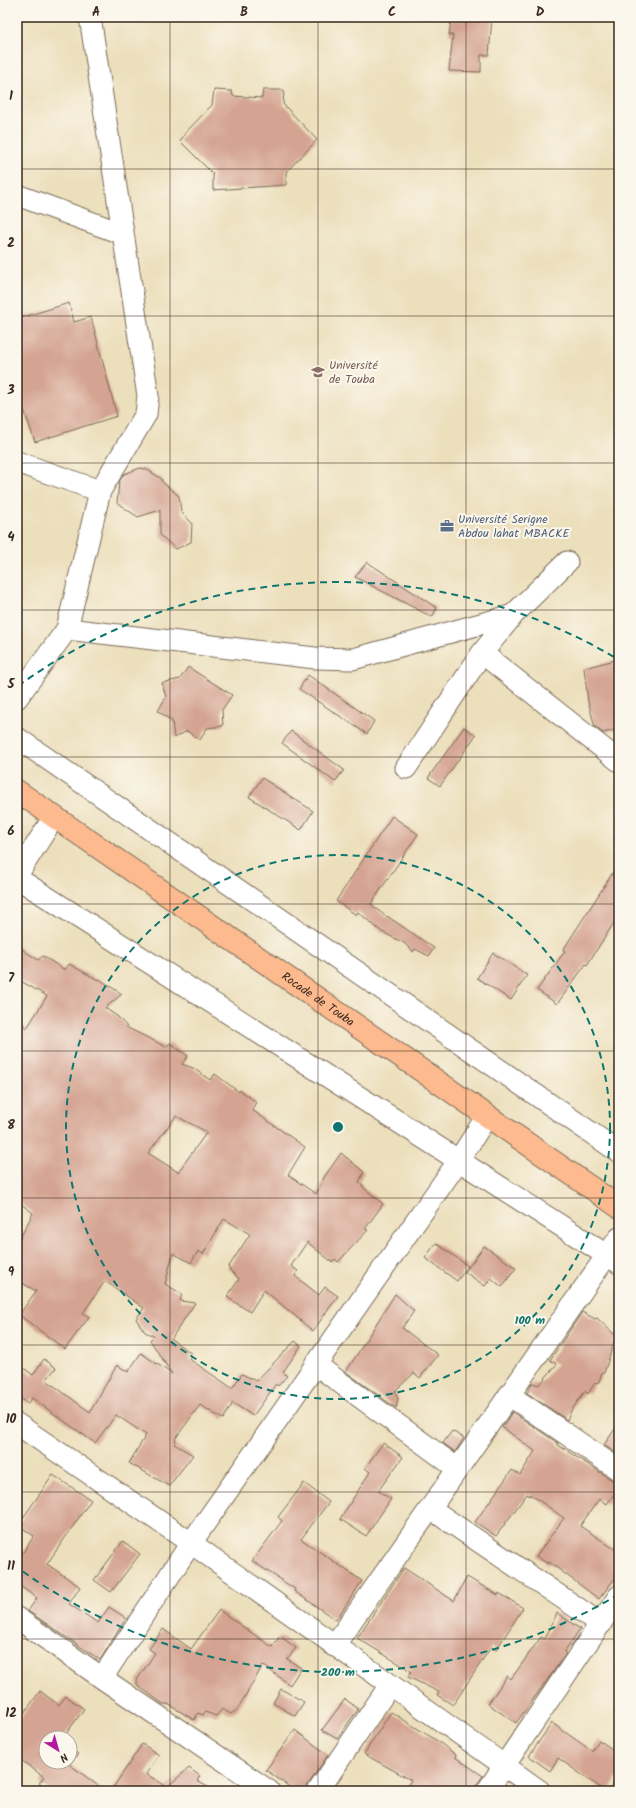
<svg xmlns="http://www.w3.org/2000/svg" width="636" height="1808" font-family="Kalam,sans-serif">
<rect width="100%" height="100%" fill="#fbf7ec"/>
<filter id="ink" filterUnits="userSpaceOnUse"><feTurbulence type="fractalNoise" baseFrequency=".025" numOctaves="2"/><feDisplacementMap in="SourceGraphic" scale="8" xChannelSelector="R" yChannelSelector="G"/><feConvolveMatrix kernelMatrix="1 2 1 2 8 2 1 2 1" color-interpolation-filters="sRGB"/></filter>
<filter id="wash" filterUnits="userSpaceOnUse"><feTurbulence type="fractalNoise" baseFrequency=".012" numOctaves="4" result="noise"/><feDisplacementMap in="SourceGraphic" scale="16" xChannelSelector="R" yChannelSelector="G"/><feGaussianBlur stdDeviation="0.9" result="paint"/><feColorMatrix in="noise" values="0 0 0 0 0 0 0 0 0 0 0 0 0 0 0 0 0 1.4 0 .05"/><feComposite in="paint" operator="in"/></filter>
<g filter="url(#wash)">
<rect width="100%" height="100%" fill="#ecdfbc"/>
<g id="blocks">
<path fill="#d4a391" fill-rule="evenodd" d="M463,17H492L489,55H481V72L449,71L453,35H449L451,20H463Z
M214,90L232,91L233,96L262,98L263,90H284L283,104L317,140L286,172V185L213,190V174L180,141L187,131L212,105Z
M69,303L74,322L91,317L117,416L35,442L17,389V319Z
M140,468L146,469L162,479V482L179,496L181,512L192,523L191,542L176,549L160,535V510L138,517L117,503L119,482L124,474Z
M367,562L437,608L432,617L355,577Z
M615,660L619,673V729L603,733L595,727L588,701L584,668Z
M188,667L232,695L222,710L223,726L207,728L200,740L187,731L174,738L172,721L158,711L166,697L162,683L180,679Z
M308,675L374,721L367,734L299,689Z
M464,727L476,735L440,786L428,778Z
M291,731L344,770L335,782L282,743Z
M262,778L313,811L301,830L249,797Z
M392,816L418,834L371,904L386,917L387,916L434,948L429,956L415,949L413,952L404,943L382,932L358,912L356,915L336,901Z
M619,863V915L587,965L586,964L557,1004L537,990L565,951L563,950Z
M17,946L38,960L43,956L65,970L69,964L98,980L99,979L122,994L105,1008L118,1017L128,1028L166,1047L170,1043L188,1056L182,1064L193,1068L210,1080L215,1074L239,1092L240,1090L256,1102L252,1110L305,1147L288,1175L316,1194L325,1176L341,1153L364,1172L359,1182L363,1185L362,1186L383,1204L365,1229L368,1230L338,1262L335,1259L332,1262L307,1242L291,1266L298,1271L295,1276L319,1295L325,1287L338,1296L313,1331L264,1290L250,1312L227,1297L239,1279L228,1268L250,1234L224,1219L203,1254L198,1251L191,1263L173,1253L165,1284L182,1294L180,1301L195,1303L171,1339L192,1354L189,1359L232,1388L242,1374L256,1381L295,1341L301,1346L283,1372L287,1376L278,1386L276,1384L253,1416L233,1403L223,1419L200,1405L175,1439L176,1440L174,1444L193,1455L169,1486L129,1463L146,1435L116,1415L95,1443L32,1398L28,1404L18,1396L22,1390L17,1386V1363L33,1375L44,1359L56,1368L46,1380L90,1412L117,1365L128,1372L141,1353L172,1374L150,1340L154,1336L145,1332L136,1319L144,1308L105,1281L83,1313L89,1317L65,1349L19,1315L36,1291L17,1280V1244L33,1213L17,1201V1020L27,1028L47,996L17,979ZM176,1116L207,1132L178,1172L148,1153Z
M493,953L527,975L511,1000L477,978Z
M436,1243L468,1266L457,1281L425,1258Z
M484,1246L516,1268L502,1287L491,1278L485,1286L465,1272Z
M395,1294L414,1311L402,1328L438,1355L420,1378L414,1373L395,1391L398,1399L396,1408L346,1372Z
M582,1312L595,1319L597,1318L616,1336L604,1373L602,1372L599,1382L595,1383L588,1394L585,1391L571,1411L567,1420L527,1393L532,1383L539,1385L557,1364L550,1360Z
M512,1412L558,1443V1445L612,1480L619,1482V1487L607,1504L599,1499L580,1526L619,1552V1573L599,1599L549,1562L548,1564L536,1556L564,1518L530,1494V1496L527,1494L496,1536L475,1522L512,1470L520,1475L535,1451L502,1427Z
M619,1423V1455L604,1445Z
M452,1431L464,1438L455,1452L443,1443Z
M383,1443L403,1457L378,1491L391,1499L366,1536L340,1519L370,1472L365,1468Z
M53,1475L91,1500L47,1564L80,1587L69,1604L98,1623L109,1607L126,1618L100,1660L28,1611L37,1598L17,1584V1561L34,1536L18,1525Z
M304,1483L329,1502L301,1539L362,1581L336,1620L294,1591L295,1589L252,1561L282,1521L278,1517Z
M123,1541L140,1554L111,1592L94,1580Z
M404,1568L454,1601L467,1577L498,1595L499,1593L523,1608L496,1650L491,1647L453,1705L437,1695L439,1692L408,1677L411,1671L357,1638Z
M219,1610L272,1647L280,1636L296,1648L287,1659L301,1668L290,1685L263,1665L237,1710L231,1714L222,1709L216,1716L205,1712L203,1715L198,1713L194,1720L168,1704H163L137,1685V1680L155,1653L149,1649L163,1629L191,1649Z
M557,1613L580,1629L564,1652L566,1654L516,1723L488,1704L507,1676L511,1679L541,1637L545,1639Z
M281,1689L304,1702L295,1716L273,1703Z
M40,1691L59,1705L66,1696L84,1709L63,1738H46V1762H70V1748L78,1754L69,1764L105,1791H51L39,1783L44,1777L17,1757V1723Z
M345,1699L358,1709L337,1739L322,1730Z
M391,1712L439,1742L456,1755L455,1757L483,1776L477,1784L475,1791H404L411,1780L364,1754Z
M552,1723L592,1751L599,1740L619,1754V1775L608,1791H605L558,1758L550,1771L529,1756Z
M295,1730L328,1755L304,1791H295L266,1770Z
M142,1744L159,1755L146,1774L167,1787L189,1768L200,1776L197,1781L215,1791H111Z"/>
</g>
</g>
<g filter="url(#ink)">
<use href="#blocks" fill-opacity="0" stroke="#796955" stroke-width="1"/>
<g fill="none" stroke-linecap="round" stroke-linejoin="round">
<g stroke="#796955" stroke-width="23">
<path id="street" d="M17,195L123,234
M17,462L100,491
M67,629L315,658L353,659L513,615
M482,653L619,761
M17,698L67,629L100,491L146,414L148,396L90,17
M17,738L619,1152
M406,768L482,653L513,615L567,562
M17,875L54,817
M17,878L619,1263
M315,1364L458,1469
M509,1395L619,1470
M17,1424L191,1543L540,1791
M431,1509L601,1624
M17,1618L102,1678L269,1791
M334,1646L619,1238
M102,1678L191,1543L459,1160L487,1116
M318,1791L390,1685
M487,1791L619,1596"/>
</g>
<g stroke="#796955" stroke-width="24">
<g id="primary">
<path id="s1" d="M17,791L619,1207"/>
</g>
</g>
<use href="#street" stroke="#fff" stroke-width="21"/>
<use href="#primary" stroke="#fcba8e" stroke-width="22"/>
</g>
</g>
<path fill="none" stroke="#3b2a1e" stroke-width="1" stroke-opacity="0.55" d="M170,17V1791M318,17V1791M466,17V1791M17,169H619M17,316H619M17,463H619M17,610H619M17,757H619M17,904H619M17,1051H619M17,1198H619M17,1345H619M17,1492H619M17,1639H619"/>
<g fill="none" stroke="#0f766e" stroke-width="2" stroke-dasharray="7 5">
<circle cx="338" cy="1127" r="272"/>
<path d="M619 1594A545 545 0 0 1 18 1568M18 686A545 545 0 0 1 619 660"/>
</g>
<defs>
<g id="school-bare" transform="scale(1.08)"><path d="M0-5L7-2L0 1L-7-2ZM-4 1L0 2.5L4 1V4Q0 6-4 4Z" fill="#8d6e63" stroke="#fbf7ec" stroke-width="2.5" paint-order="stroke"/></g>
<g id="office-bare" transform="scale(1.08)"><path d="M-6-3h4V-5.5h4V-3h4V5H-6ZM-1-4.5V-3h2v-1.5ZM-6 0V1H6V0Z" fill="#5c6f8a" stroke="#fbf7ec" stroke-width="2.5" paint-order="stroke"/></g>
</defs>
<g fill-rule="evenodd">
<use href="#school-bare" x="318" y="372"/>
<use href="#office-bare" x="447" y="526"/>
</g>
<g text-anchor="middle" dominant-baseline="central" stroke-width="4" stroke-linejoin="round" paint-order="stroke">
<g font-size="12" fill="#785e54" stroke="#fbf7ec" text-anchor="start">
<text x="329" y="365">Université<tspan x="329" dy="14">de Touba</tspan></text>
</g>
<g font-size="12" fill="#4e5e75" stroke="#fbf7ec" text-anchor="start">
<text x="458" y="519">Université Serigne<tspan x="458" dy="14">Abdou lahat MBACKE</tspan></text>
</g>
<g font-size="12" fill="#3b2a1e" stroke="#fbf7ec">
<text stroke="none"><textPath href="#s1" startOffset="366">Rocade de Touba</textPath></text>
</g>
</g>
<circle cx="338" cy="1127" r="6" fill="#0f766e" stroke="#fbf7ec" stroke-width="2"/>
<g font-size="12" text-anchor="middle" font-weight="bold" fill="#0f766e" stroke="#fbf7ec" stroke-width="4" stroke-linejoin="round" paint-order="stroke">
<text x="530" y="1324">100 m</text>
<text x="338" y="1676">200 m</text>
</g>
<rect width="636" height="1808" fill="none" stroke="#fbf7ec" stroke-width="44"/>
<g transform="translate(58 1750) rotate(143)"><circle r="19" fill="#fbf7ec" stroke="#aea59a"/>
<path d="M0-3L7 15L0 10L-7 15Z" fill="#b5179e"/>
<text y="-6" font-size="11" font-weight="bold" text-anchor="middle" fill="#3b2a1e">N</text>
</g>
<rect x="22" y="22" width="592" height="1764" fill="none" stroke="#3b2a1e" stroke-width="1.5"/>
<g font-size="13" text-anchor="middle" font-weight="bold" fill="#3b2a1e">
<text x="96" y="16">A</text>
<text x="244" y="16">B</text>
<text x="392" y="16">C</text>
<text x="540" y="16">D</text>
<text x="11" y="100">1</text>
<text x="11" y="247">2</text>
<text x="11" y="394">3</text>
<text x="11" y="541">4</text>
<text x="11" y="688">5</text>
<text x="11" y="835">6</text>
<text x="11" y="982">7</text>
<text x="11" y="1129">8</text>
<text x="11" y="1276">9</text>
<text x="11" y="1423">10</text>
<text x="11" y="1570">11</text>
<text x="11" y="1717">12</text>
</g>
</svg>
